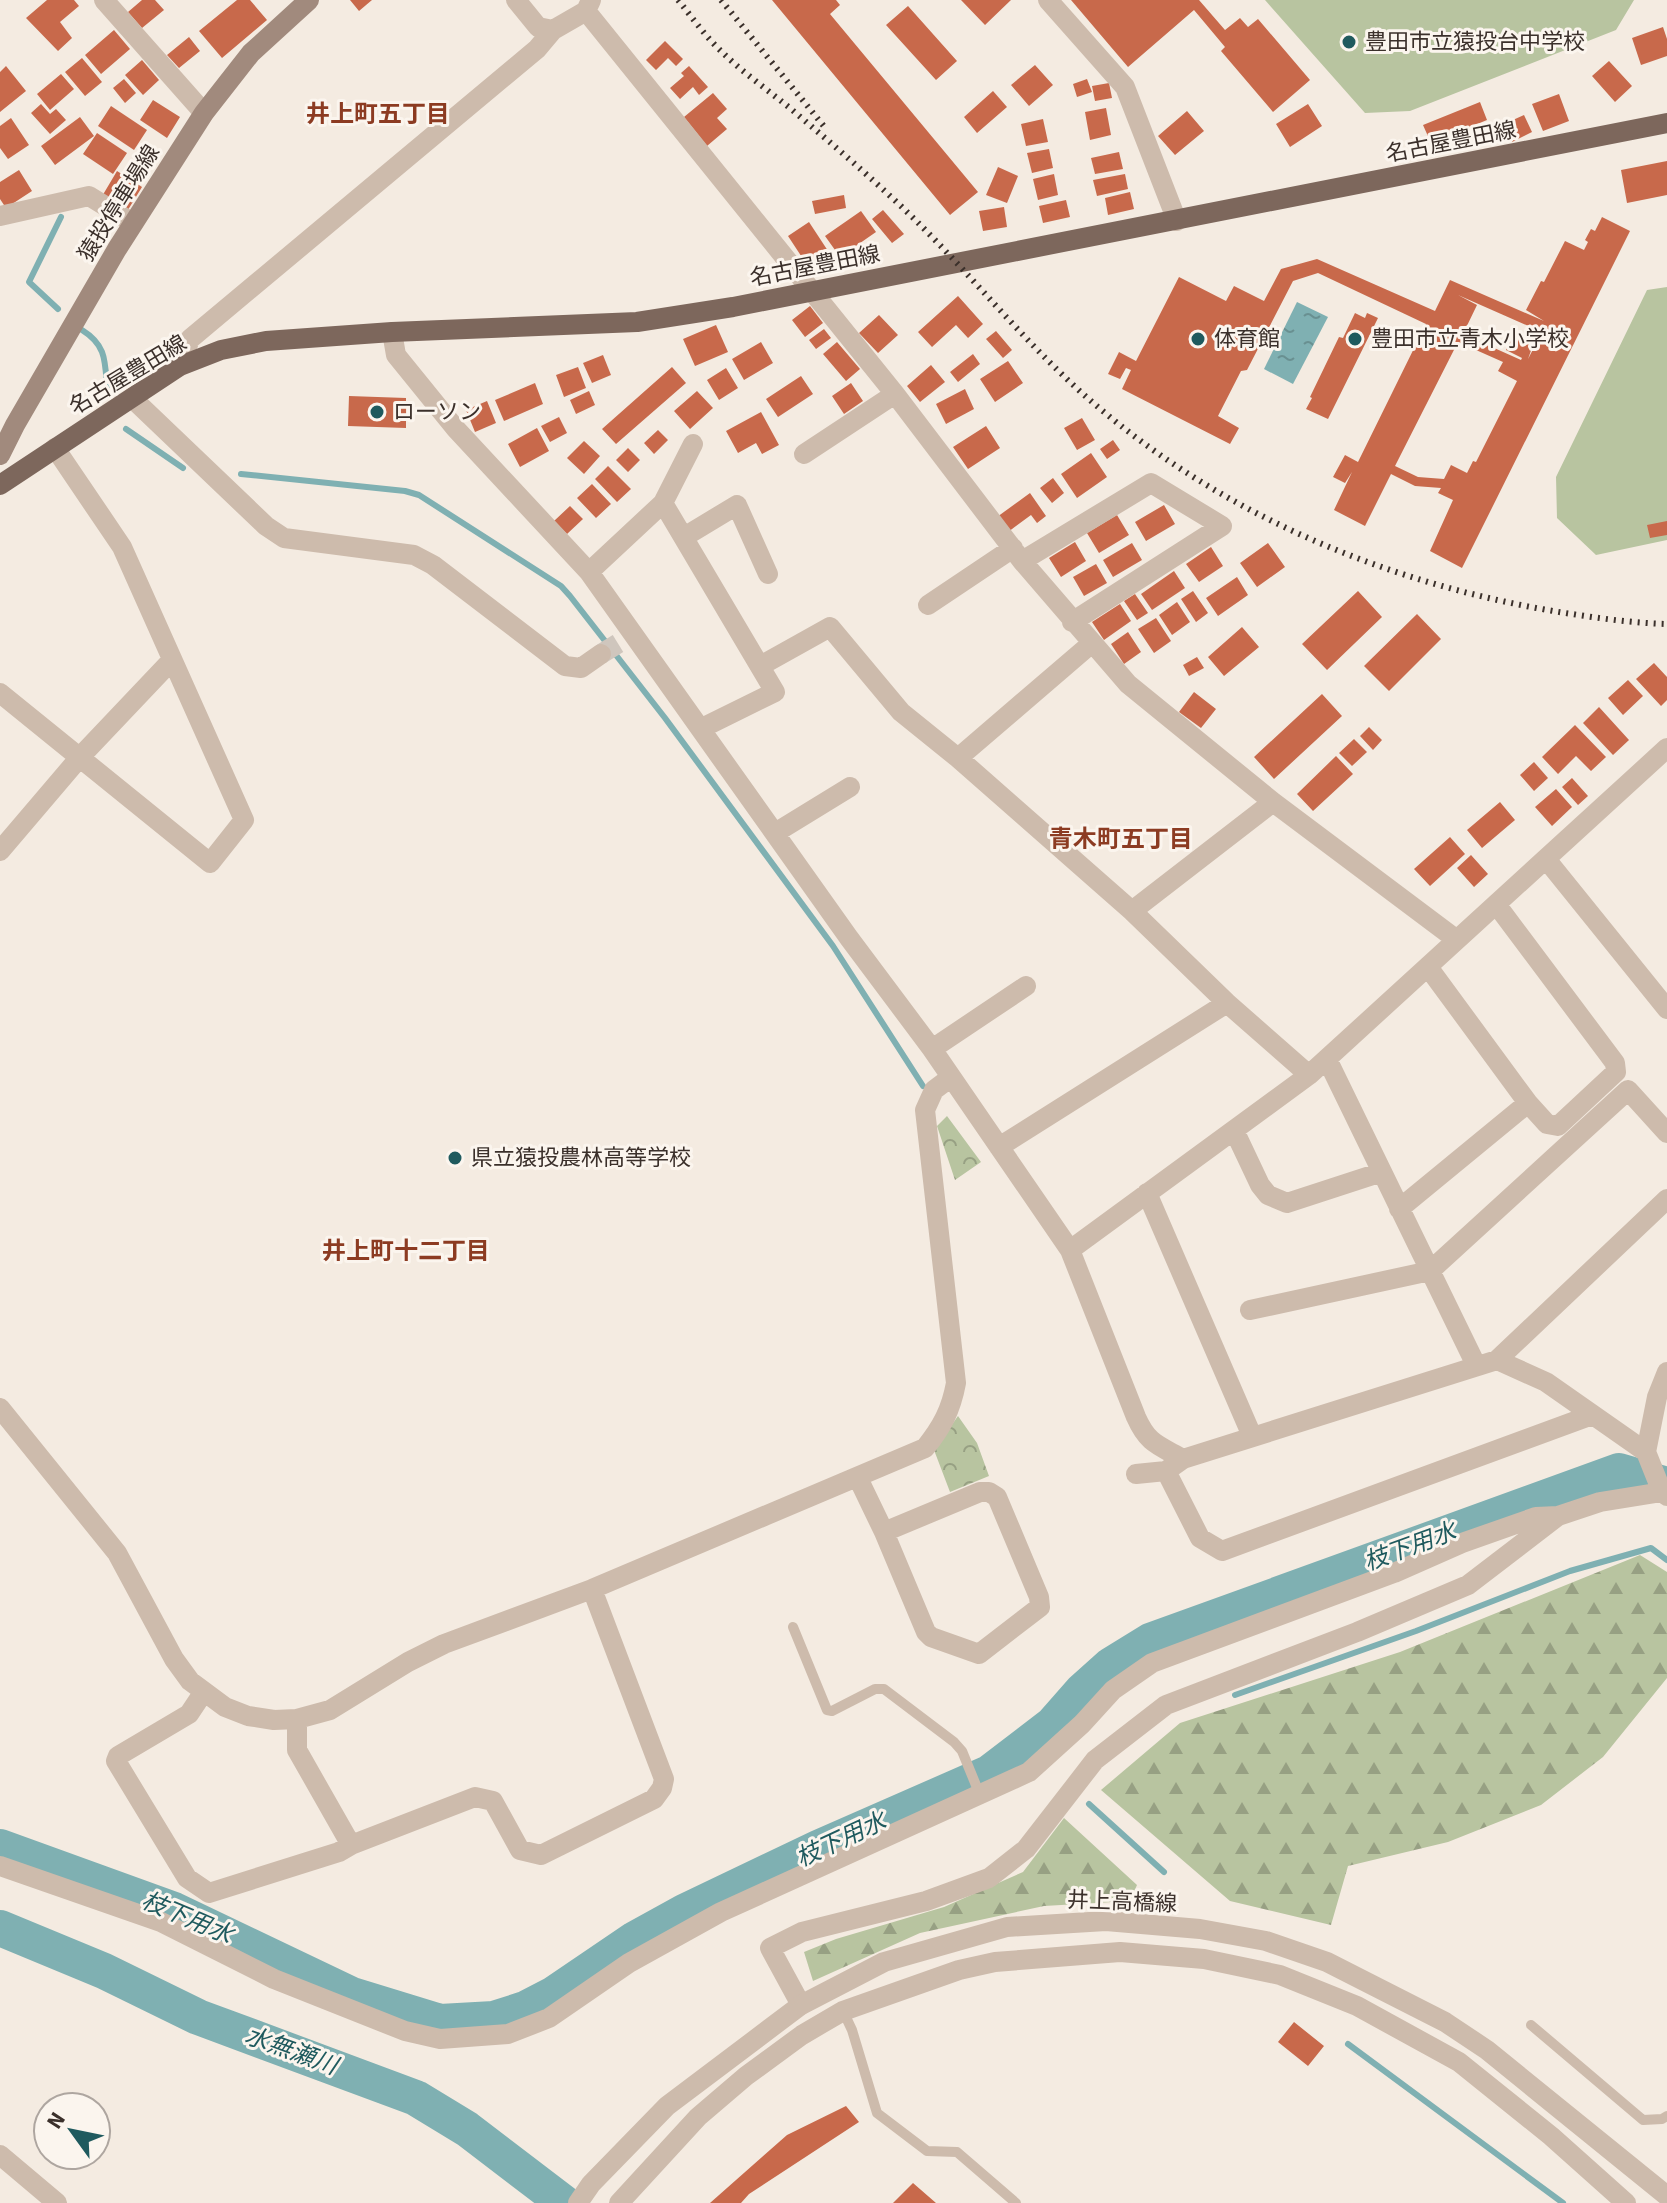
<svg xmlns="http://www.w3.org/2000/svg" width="1667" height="2203" font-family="'Source Sans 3','Noto Sans JP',sans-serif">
<defs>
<pattern id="forest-firs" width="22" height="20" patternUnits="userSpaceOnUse" patternTransform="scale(2)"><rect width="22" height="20" fill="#b8c4a0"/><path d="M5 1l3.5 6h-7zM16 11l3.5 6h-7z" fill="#97a083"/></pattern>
<pattern id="park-crowns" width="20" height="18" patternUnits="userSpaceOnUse" patternTransform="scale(2)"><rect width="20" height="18" fill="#b8c4a0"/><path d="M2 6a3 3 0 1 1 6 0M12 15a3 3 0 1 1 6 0" fill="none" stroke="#97a083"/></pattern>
<pattern id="water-ripples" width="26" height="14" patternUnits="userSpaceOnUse" patternTransform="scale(2)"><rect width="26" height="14" fill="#7fb0b2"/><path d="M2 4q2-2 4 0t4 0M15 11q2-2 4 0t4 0" fill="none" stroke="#699091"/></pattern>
</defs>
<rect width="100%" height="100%" fill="#f4ebe1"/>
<path fill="#b8c4a0" d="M1265,0H1634L1616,30L1410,111L1365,113Z
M1667,287V540L1596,555L1557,518L1556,477L1647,290Z"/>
<path fill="url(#forest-firs)" d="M1640,1555L1667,1572V1678L1603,1757L1541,1805L1448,1842L1348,1866L1331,1925L1230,1901L1101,1790L1180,1723L1400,1652Z
M1064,1818L1137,1885L1130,1901L1044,1906L920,1933L813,1981L804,1952L836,1939L944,1907L1023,1872Z"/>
<path fill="url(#park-crowns)" d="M947,1116L981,1162L955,1180L937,1126Z
M958,1416L977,1443L989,1476L950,1492L934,1450Z"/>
<path fill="url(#water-ripples)" d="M1297,302L1328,317L1293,384L1264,369Z"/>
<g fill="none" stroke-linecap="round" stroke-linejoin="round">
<path stroke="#7fb0b2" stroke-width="6" d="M58,309L29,282L61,217
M82,330C106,345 105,360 107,387
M126,429L183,468
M241,474L405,491L419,495L561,586L570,596L665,718L833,946L923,1086
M1235,1695L1416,1631L1570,1571L1651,1548L1667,1560
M1089,1804L1164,1872
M1348,2044L1563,2203"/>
<path stroke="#7fb0b2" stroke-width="36" d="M0,1847L174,1910L352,1995L440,2022L494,2019L525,2009L554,1994L635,1939L684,1912L818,1848L989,1773L1053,1724L1082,1691L1111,1665L1150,1641L1619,1471L1667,1485
M0,1928L104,1971L198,2017L416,2098L467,2129L564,2203"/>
</g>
<path fill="#c8694b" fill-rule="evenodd" d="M47,0H74L79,6L60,22L72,38L58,51L26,18Z
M142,0H155L164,10L142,28L128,12Z
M237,0H250L267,20L222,58L199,31Z
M350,0H372L359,11Z
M772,0H836L840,5L830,14L978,192L950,215Z
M961,0H1011L985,25Z
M1071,0H1199L1225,30L1240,18L1248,27L1258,19L1310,80L1273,112L1221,51L1225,47L1194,10L1128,67Z
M908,6L957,61L936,80L886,25Z
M1663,27L1667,39V56L1641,65L1632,38Z
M114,30L130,49L101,74L85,55Z
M189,37L200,51L179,68L167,55Z
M665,41L683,59L676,66L668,58L656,70L646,60Z
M82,58L102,82L85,96L65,72Z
M142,60L159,80L143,95L125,75Z
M1609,61L1632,86L1615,102L1592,76Z
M1035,65L1053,85L1029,106L1011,85Z
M6,66L26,91L0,112V72Z
M689,66L708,87L699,95L693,87L680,99L670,88L684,76L681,73Z
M61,74L74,89L50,110L37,94Z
M124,79L136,93L125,103L113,88Z
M1087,79L1092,92L1077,97L1073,84Z
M1109,83L1112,98L1095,101L1092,86Z
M993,91L1007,107L977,133L964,117Z
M713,93L727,109L717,118L727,129L707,146L684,117Z
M1559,94L1569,121L1543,131L1532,104Z
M153,100L180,117L167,138L140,120Z
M1480,102L1487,120L1431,143L1423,125Z
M41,104L50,114L56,109L66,120L50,134L31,113Z
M1308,104L1322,126L1290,147L1276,124Z
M111,106L147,130L134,150L98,126Z
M1106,108L1111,135L1090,140L1085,112Z
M1187,111L1204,131L1175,155L1158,136Z
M1524,115L1532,132L1512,142L1504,124Z
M80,117L94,136L55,165L41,146Z
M11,118L29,145L8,159L0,148V126Z
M1043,119L1048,142L1026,146L1021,124Z
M97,133L127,153L113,174L83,154Z
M1049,149L1053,168L1032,173L1027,153Z
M1119,152L1123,169L1095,174L1091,158Z
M1667,161V195L1627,203L1621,170Z
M998,167L1018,176L1007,203L986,195Z
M19,170L32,191L6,208L0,199V182Z
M117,171L142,187L126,213L101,198Z
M1054,174L1058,195L1038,200L1033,179Z
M1125,174L1128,189L1097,196L1093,180Z
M1130,192L1134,209L1108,215L1105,198Z
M844,195L846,208L815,214L812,201Z
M1066,200L1070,217L1043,223L1039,206Z
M1004,207L1007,227L983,231L979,211Z
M883,210L904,234L892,243L872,219Z
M861,211L876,232L840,257L825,236Z
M1602,217L1630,231L1462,568L1430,551L1453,500L1438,493L1441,488L1415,486L1391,474L1365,526L1334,510L1352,472L1345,483L1333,477L1345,455L1358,462L1426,324L1318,273L1293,281L1247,370L1241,371L1218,416L1239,428L1230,444L1122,389L1131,370L1126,368L1120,379L1108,374L1119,352L1136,361L1179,277L1226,301L1234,286L1264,301L1281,269L1317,259L1435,311L1450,280L1544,321L1526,310L1541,281L1544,282L1565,241L1584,250L1588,242L1585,240L1591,229L1595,231ZM1458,295L1542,332L1528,359L1533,345L1514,335L1506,350L1522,358L1521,360L1463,334L1477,305ZM1458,342L1503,362L1498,371L1517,381L1476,462L1473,461L1467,473L1451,465L1444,479L1418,477L1395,466Z
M809,222L830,254L809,268L788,236Z
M958,296L983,324L968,338L956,325L932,347L918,332Z
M810,306L823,323L805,337L792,320Z
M1355,313L1365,318L1367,313L1378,318L1328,419L1306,409L1312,398L1310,397L1339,337L1343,338Z
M879,315L898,335L878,353L859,333Z
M716,325L728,352L695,366L683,339Z
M824,329L831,338L816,349L809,340Z
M996,331L1012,350L1003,358L986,339Z
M761,342L773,363L744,380L732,359Z
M837,342L860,369L846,381L823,354Z
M973,354L980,364L958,382L950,372Z
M603,355L611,375L592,383L583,363Z
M1008,361L1023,383L995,402L980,379Z
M931,365L945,382L920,402L907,386Z
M578,367L586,388L564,397L556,375Z
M672,367L686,383L616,444L602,429Z
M726,368L738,388L719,400L707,380Z
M801,376L813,394L778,417L766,399Z
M535,383L543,404L504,421L495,400Z
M851,383L863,401L844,414L832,396Z
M965,389L974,409L946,424L936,404Z
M589,391L595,405L576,414L570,400Z
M697,391L713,408L690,429L674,411Z
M349,396L406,398V428L348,426Z
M487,401L496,423L475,432L466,410Z
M761,412L779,445L762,454L756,443L738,453L726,431Z
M559,417L567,433L550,442L541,426Z
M1082,418L1095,440L1077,450L1064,428Z
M986,426L1000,448L968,469L953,447Z
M537,428L549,451L520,467L508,444Z
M658,430L668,440L654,454L644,443Z
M1113,440L1120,450L1107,459L1100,449Z
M584,441L600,456L584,474L567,458Z
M628,448L640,460L628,472L616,460Z
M1091,453L1107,477L1077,498L1061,474Z
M608,466L631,489L617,502L595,479Z
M1053,478L1064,493L1052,503L1040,488Z
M592,484L611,504L596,518L577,498Z
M1030,493L1046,516L1037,523L1031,515L1008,532L997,517Z
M1164,505L1175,524L1146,541L1135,522Z
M570,506L583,519L567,534L554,521Z
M1117,515L1129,535L1099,553L1087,533Z
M1667,521V535L1650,538L1647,525Z
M1075,542L1086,561L1061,577L1049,558Z
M1132,543L1142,560L1113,577L1103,560Z
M1268,543L1285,567L1257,587L1240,563Z
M1211,547L1223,566L1199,582L1186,564Z
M1096,564L1107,583L1084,596L1073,577Z
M1174,571L1185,588L1152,610L1141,594Z
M1237,577L1248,595L1218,616L1206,598Z
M1193,591L1208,613L1196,622L1181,599Z
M1358,591L1382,617L1327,670L1302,644Z
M1135,594L1148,613L1137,620L1124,601Z
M1177,602L1190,622L1172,635L1159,615Z
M1120,604L1131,621L1104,640L1092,622Z
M1417,614L1441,639L1389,691L1364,666Z
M1156,618L1171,641L1154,653L1138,629Z
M1242,627L1259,647L1224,676L1208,657Z
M1128,632L1141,652L1124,664L1111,644Z
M1197,657L1204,668L1189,676L1183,665Z
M1654,663L1667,677V700L1661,706L1636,679Z
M1628,680L1643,696L1623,715L1608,698Z
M1194,692L1216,709L1201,728L1179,712Z
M1322,694L1342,716L1274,779L1254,757Z
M1599,707L1629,740L1613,755L1583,723Z
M1575,725L1606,757L1591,771L1576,756L1558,774L1542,757Z
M1369,727L1382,740L1373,750L1360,736Z
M1354,739L1367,752L1352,766L1339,753Z
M1336,756L1353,774L1313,811L1297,794Z
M1534,762L1548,778L1534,791L1520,775Z
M1572,778L1588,796L1578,805L1562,787Z
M1556,789L1572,807L1552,826L1535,807Z
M1500,802L1515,820L1482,848L1467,830Z
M1450,837L1465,854L1430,886L1414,869Z
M1471,855L1488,874L1474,887L1457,868Z
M1294,2022L1324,2046L1308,2066L1278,2042Z
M846,2106L859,2122L749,2194L741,2203H710L787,2135Z
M913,2183L936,2203H893Z"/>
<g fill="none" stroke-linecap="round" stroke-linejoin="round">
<path stroke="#cfc6bd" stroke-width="20" stroke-dasharray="20 10" stroke-linecap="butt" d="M601,654L622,641"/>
<path stroke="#cdbbac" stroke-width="10" d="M793,1627L827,1710L832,1711L875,1689H884L954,1742L962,1751L980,1795
M843,2011L852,2030L877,2113L927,2151L957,2152L1016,2203
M1531,2025L1643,2120L1662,2119L1667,2116"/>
<path stroke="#cdbbac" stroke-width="20" d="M104,0L204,113
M516,0L538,27L553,30
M1048,0L1125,87L1177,221
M586,11L895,394L1022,561L1128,684L1273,802L1457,940
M0,216L89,196L133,223
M392,332L396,355L456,429L589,572L849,938L932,1049L1070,1250L1136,1417C1148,1444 1158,1445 1183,1459L1497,1360L1667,1199
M180,366L190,339L537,49L553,30L586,11L591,0
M132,398L266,526L284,538L414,555L433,565L565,666L581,668L601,654
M804,454L895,394
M663,503L693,444
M684,537L737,505L768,574
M1022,561L1151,483L1222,526L1072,622
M589,572L663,503L775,692L702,728
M928,605L1013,548
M760,666L830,627L901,712L958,758L1132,911L1227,1003L1309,1075
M0,693L210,863L244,820L122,547L55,448
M958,758L1092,643
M775,833L850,787
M0,851L80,757L172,660
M1546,859L1667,1009
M1132,911L1273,802
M1428,967L1528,1103L1547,1124L1558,1126L1616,1072L1615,1063L1496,904
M932,1049L1026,986
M1327,1059L1476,1365
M1234,1130L1260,1185L1268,1195L1287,1203L1382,1172
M999,1147L1227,1003
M1147,1193L1252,1436
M1399,1209L1528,1103
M1070,1250L1309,1075L1667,748
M1250,1310L1430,1271L1628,1090L1667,1133
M1497,1360L1546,1382L1646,1452
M1667,1372L1657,1397L1646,1452L1662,1492L1667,1496
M0,1408L117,1553L174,1659L190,1681L225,1707L248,1716L274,1720L297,1719L330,1710L408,1662L444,1644L592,1589L925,1448C942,1427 951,1410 956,1383L925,1110L934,1090L950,1078
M1183,1459L1166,1471L1200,1538L1222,1551L1592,1415
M1136,1474L1166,1471
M858,1478L884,1532L926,1632L931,1637L979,1654L1040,1607L1039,1597L997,1497L989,1492H980L884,1532
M203,1693L189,1714L118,1756L116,1761L187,1878L209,1893L339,1852L351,1845
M297,1719V1750L351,1845L475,1797L493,1801L520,1850L541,1855L654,1799L662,1788L664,1779L592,1589
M0,1866L161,1922L274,1979L405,2031L440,2039L508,2034L549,2018L629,1963L721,1912L1029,1772L1082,1724L1113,1690L1152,1663L1394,1573L1462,1543L1536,1517L1558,1516
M801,2005L770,1948L802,1932L926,1901L989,1878L1026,1849L1095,1760L1166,1705L1357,1632L1468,1585L1558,1516L1600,1502L1662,1492
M0,2155L57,2203"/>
<path stroke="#cdbbac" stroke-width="20" d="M578,2203L591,2184L667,2106L801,2005L884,1962L1007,1927L1106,1921L1200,1929L1266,1941L1327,1962L1445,2022L1487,2050L1667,2196
M619,2203L698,2117L746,2076L802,2035L843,2011L959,1970L995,1962L1120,1952L1204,1959L1280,1975L1357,2006L1459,2062L1551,2136L1626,2203"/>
<path stroke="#a18a7d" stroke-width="20" d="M0,455L15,425L117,249L204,113L251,53L309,0"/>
<path stroke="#7d675c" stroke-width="20" d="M0,485L180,366L221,350L266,341L392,332L637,322L733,307L1667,123"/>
<path stroke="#3b302b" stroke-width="6" stroke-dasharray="2 6" stroke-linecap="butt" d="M678,0C692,17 705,36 721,51C742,72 768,90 791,109C830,142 867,174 904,209C973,275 1030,351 1104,412C1232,519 1390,583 1553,611C1590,617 1629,623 1667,624
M721,0L827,130"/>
</g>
<g fill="#1f5a5e" stroke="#fbf5ee" stroke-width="3">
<circle cx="1349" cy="42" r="8"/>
<circle cx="1198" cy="339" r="8"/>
<circle cx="1355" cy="339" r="8"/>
<circle cx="377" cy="412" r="8"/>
<circle cx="455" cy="1158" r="8"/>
</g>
<g text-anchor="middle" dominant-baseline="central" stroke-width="6" stroke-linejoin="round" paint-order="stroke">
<g font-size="22" fill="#3b302b" stroke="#fbf5ee" text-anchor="start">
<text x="1365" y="42">豊田市立猿投台中学校</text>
<text x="1214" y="339">体育館</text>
<text x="1371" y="339">豊田市立青木小学校</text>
<text x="393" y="412">ローソン</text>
<text x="471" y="1158">県立猿投農林高等学校</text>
</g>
<g font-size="22" fill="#3b302b" stroke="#fbf5ee">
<text transform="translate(1451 142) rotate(-11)">名古屋豊田線</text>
<text transform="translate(119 203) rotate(-58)">猿投停車場線</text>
<text transform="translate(815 266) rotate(-11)">名古屋豊田線</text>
<text transform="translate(128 375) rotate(-31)">名古屋豊田線</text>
<text transform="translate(1122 1902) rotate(2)">井上高橋線</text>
</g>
<g font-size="24" font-weight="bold" fill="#8c3b22" stroke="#fbf5ee">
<text x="378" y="114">井上町五丁目</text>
<text x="1121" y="839">青木町五丁目</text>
<text x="406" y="1251">井上町十二丁目</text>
</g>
<g font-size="24" font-style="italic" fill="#1f5a5e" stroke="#fbf5ee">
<text transform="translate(1410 1547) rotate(-20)">枝下用水</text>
<text transform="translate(841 1840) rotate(-25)">枝下用水</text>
<text transform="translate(187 1918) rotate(23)">枝下用水</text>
<text transform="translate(291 2051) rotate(20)">水無瀬川</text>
</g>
</g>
<g transform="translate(72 2131) rotate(303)"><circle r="38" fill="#fbf5ee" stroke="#aea6a0" stroke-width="2"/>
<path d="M0-6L14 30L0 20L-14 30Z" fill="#1f5a5e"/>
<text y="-12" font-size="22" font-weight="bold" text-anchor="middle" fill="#3b302b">N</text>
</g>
</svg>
